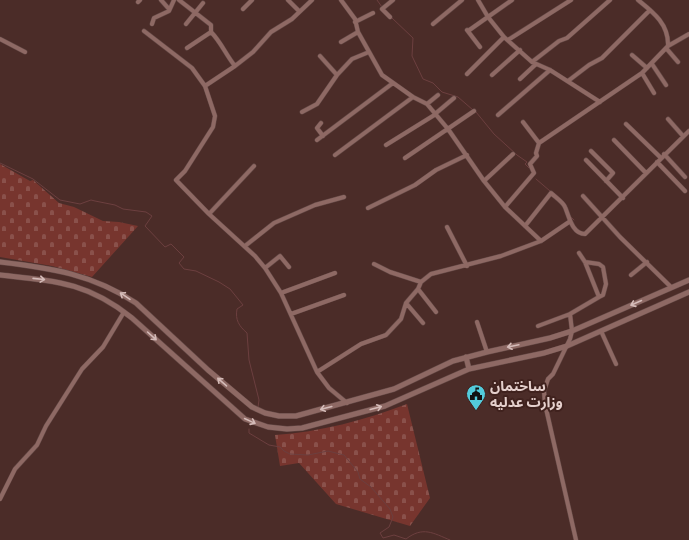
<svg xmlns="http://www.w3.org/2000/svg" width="689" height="540" font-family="Signika,'Noto Sans Arabic',sans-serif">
<defs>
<pattern id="cemetery-stones" width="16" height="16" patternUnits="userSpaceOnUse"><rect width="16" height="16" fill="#77352e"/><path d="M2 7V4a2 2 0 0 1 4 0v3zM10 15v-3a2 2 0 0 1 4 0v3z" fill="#8a514b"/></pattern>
</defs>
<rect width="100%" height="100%" fill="#4b2c28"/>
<path fill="url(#cemetery-stones)" d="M0,164L30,181L33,180L59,203L74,207L103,221L119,222L138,226L92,277L52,266L0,257Z
M407,404L430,498L410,526L336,504L299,463L280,466L275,435C320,432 365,420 407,404Z"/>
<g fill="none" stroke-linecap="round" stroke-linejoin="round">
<path stroke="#6c3f3f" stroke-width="1" d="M377,0L382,7
M392,18L413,38L412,56L423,79L433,83L442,92L458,97L473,110
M476,112L494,134L517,155L527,162L525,164L529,168
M0,163L33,179L60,200L80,204L91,200L95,201L115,205L123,209L146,212L152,216L145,226L165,247L171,244L184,257L179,263L184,269L196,271L219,282L230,289L243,305L237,309C235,320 239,326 247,333L249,360L259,400L258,407
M536,179L550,191
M555,194L560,198
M570,216L574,220
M249,429V433L269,445L280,447L284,451L290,454L308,455L328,451L344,455L358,472L360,479L371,487L390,509L393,517L389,527L380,533L383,538L394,535L406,539C423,526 433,533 450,540"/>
<g stroke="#634845" stroke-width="5">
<path id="minor" d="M161,0L169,9
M179,0L211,25V32
M288,0L299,11
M341,0L355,19L358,32L382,75L413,97L427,104L448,129L484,181L505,207L541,241
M478,0L488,17L504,37L532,62L550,70L600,102
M638,0C653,12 669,24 668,46
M138,2L140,0
M243,9L252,0
M390,17L382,9L393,0
M355,22L373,13
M152,24L154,18L169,11L174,0
M186,24L203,3
M433,24L462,0
M467,30L480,47
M144,31L192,68L205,86L215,116L213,127L185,171L176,180L209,214L255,256L265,268L281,293L317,372L329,388L347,403
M468,31L512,0
M211,32C221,42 226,55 235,66
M0,39L25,52
M508,40L571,0
M341,42L358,32
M187,48L211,32
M666,48L678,62
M632,55L647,68
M320,56L337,75
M532,62L559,41L567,38L610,0
M652,64L666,85
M642,73L654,93
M467,74L504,37
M492,75L520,50
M520,79L536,64
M568,81L589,65L602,58L650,10
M205,86L235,66L253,52L271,32L292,19L312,0
M427,104L438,95
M302,112L317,104L337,75L352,59L369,52
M435,114L454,98
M498,115L550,70
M668,119L683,136
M523,122L539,143
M321,123L317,128L323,136
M626,124L660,157
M317,140L393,83
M614,140L646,173
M386,145L436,114
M591,151L613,173L606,181
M664,154L685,177
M335,155L413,97
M405,158L474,111
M586,160L623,198
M657,162L685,191
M484,181L513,154
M583,196L620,237L671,287
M505,207L534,173L530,164L537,156L536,153L539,143L642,73L668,46L689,34
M368,208L415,185L436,170L467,155
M209,214L254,166
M525,226L551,193C555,197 563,202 565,207C569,216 572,234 585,234L689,131
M447,227L467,266
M245,246L274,223L315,205L344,197
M585,262L599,264L603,267L606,284L603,295L599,297
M374,264L390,272L421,282
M265,268L280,256L289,267
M631,275L647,262
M418,289L436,312
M281,293L335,273
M406,303L423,323
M291,314L344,295
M477,322L487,352
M538,326L570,314
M601,331L616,364
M317,372L361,344L386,335L401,319L406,303L418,289L421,282L431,274L501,256L541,241L569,222
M0,499L15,469L37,445L46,426L82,369L103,347L124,312
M576,540L545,404L544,391L548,379L553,374L570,339L572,331L570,314L599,297L585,262L579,253"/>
</g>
<g stroke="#634845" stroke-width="6">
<path id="tertiary" d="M0,262C51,268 92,274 136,303L208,370L252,407L265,413L279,416H296L394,389L453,361L487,352L550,338L572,331L689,280
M0,275C55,281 87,282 132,318L245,419L268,427L287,429L302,428L385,406L469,369L544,353L567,346L689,292
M466,357L469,369"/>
</g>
<use href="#minor" stroke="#8e6964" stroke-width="4"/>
<use href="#tertiary" stroke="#8e6964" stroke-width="5"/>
</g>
<defs><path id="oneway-shaft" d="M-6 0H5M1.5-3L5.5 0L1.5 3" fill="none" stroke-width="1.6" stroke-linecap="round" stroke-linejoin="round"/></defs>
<g stroke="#d4bbb8">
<use href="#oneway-shaft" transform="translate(39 279) rotate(6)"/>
<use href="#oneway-shaft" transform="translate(125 296) rotate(-146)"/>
<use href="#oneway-shaft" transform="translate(636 303) rotate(156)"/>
<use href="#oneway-shaft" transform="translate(152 336) rotate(42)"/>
<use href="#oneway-shaft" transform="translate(513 346) rotate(168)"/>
<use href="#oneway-shaft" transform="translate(222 382) rotate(-139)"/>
<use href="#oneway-shaft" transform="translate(326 408) rotate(165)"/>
<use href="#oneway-shaft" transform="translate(376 408) rotate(-15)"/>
<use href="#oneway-shaft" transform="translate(250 421) rotate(25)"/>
</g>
<defs>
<g id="civic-pin" transform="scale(1)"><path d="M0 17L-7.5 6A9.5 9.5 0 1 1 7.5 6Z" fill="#53cbdb" stroke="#40221e"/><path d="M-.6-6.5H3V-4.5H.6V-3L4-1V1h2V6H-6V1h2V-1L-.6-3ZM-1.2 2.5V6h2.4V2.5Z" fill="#111"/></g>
</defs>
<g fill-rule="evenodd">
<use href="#civic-pin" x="476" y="394"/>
</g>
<g text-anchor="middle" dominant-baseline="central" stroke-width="4" stroke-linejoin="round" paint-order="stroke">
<g font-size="14" font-weight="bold" fill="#e5d0cd" stroke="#40221e" text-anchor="start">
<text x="490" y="386">ساختمان<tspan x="490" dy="16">وزارت عدلیه</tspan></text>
</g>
</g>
</svg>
